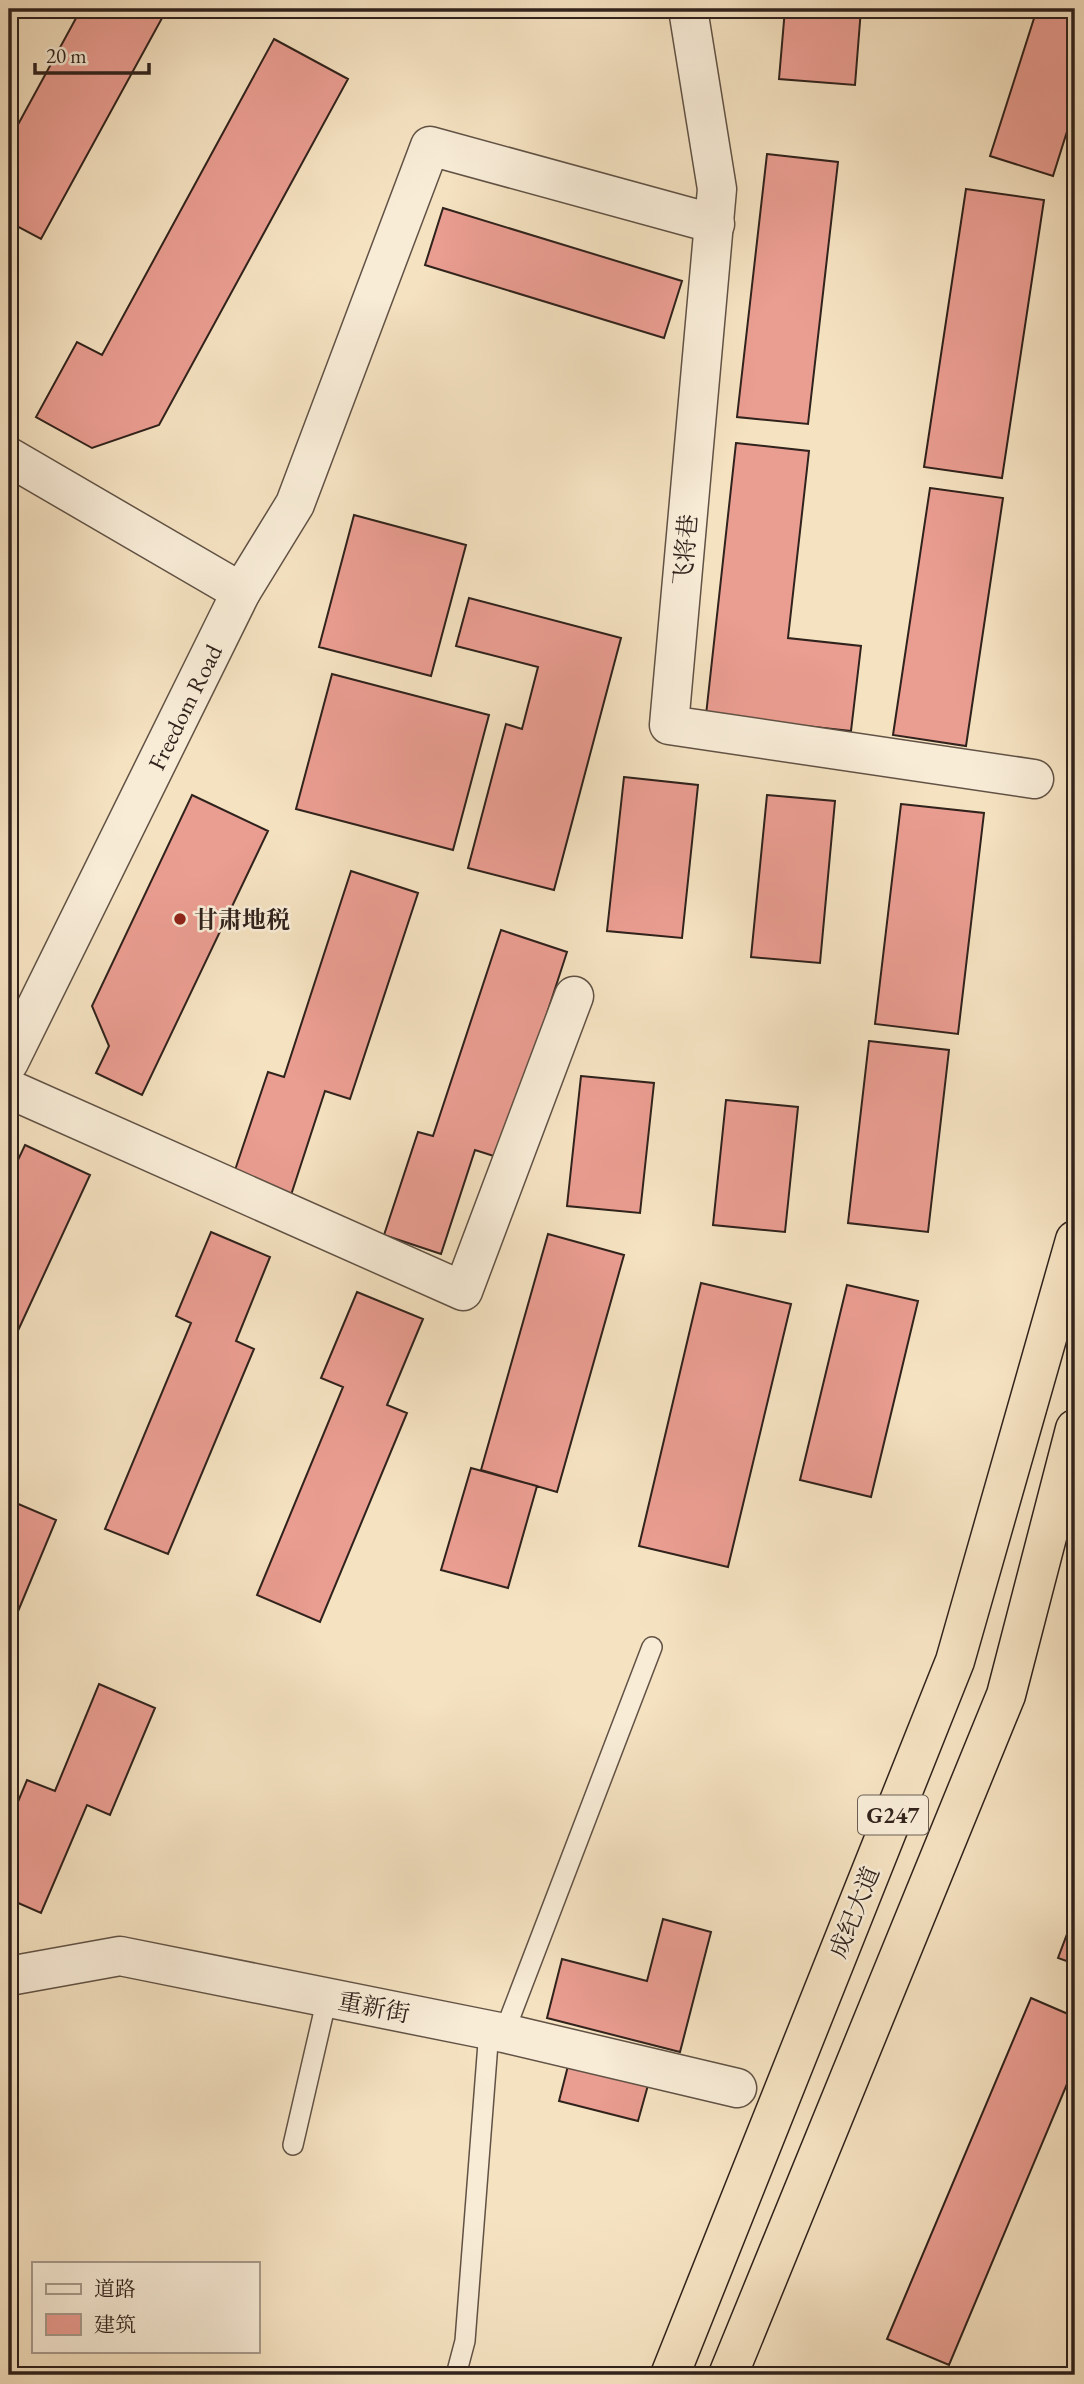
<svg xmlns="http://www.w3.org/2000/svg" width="1084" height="2384" font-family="'EB Garamond','Noto Serif SC',serif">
<rect width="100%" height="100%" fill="#f5e2c1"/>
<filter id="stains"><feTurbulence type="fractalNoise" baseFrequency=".00286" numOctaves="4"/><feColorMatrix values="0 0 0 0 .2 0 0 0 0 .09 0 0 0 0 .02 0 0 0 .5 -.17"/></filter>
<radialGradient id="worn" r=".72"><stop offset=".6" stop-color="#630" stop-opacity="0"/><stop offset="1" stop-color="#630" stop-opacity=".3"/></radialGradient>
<path fill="#ea9d91" stroke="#30221c" stroke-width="2" d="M81,9H167L41,239L9,222V141Z
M785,9H861L855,85L779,79Z
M1037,9H1075V106L1053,176L990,156Z
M274,39L348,79L159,425L92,448L36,417L77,342L102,355Z
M767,154L838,162L808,424L737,417Z
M966,189L1044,200L1002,478L924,467Z
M443,208L682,281L664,338L425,265Z
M736,443L809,451L788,638L861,646L851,731L706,715Z
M930,488L1003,498L966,746L893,735Z
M354,515L466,545L431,676L319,647Z
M469,598L621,638L554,890L468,868L506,724L522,729L538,667L456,646Z
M332,674L489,715L453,850L296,809Z
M624,777L698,785L682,938L607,931Z
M192,795L268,831L142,1095L96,1073L109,1046L92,1006Z
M767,795L835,801L820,963L751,957Z
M901,804L984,813L958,1034L875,1024Z
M351,871L418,893L350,1099L325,1091L291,1195L233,1176L268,1072L284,1077Z
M501,930L567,952L500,1158L475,1150L441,1254L384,1235L418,1132L433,1136Z
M869,1041L949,1050L928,1232L848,1223Z
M581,1076L654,1083L640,1213L567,1206Z
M726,1100L798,1107L785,1232L713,1225Z
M25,1145L90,1175L9,1350V1179Z
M211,1232L270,1257L236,1341L254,1349L168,1554L105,1529L191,1323L176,1316Z
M548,1234L624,1255L557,1492L481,1470Z
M701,1283L791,1304L728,1567L639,1546Z
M847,1285L918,1301L871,1497L800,1480Z
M357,1292L423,1319L387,1405L407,1413L320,1622L257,1595L343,1387L321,1378Z
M471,1468L537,1486L508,1588L441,1570Z
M9,1500L56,1520L9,1633Z
M99,1684L155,1708L110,1815L87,1805L41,1913L9,1899V1823L27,1780L55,1791Z
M1075,1913V1964L1058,1958Z
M663,1919L711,1932L680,2052L547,2018L562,1959L647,1981Z
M1031,1998L1075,2017V2065L949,2365L887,2339Z
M570,2058L650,2078L638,2121L559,2101Z"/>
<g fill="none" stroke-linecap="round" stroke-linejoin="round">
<g stroke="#615245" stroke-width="22">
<path id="lane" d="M504,2033L652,1647
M293,2145L327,1998
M456,2375L465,2341L489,2030"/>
</g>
<g stroke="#615245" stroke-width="41">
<g id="street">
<path d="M688,9L717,189L669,725L1034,779"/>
<path d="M9,457L241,592"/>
<path id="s1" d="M9,1062L241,592L295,504L430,146L715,224"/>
<path d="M9,1089L463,1291L574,996"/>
<path d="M9,1976L120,1956L504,2033L737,2088"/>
</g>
</g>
<g stroke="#30221c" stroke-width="41">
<path id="highway" d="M670,2375L955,1661L1075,1240
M728,2375L1006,1695L1075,1429"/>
</g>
<use href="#lane" stroke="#f8ecd7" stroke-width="19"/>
<use href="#street" stroke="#f8ecd7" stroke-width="38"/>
<use href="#highway" stroke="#f5e2c1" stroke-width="38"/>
</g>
<circle fill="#8f2418" stroke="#f8ecd7" stroke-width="2.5" cx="180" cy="919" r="7"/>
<g text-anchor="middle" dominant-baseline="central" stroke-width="5" stroke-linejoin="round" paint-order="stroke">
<rect fill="#f8ecd7" stroke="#6c5f54" stroke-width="2" x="858" y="1795.5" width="70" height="39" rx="5"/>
<g font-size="23" font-weight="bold" fill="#30221c">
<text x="893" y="1815">G247</text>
</g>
<g font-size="24" fill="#30221c" stroke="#f8ecd7">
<text transform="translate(685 550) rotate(-85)">飞将巷</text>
<text stroke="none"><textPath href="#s1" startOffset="396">Freedom Road</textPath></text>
<text transform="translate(854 1912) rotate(-68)">成纪大道</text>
<text transform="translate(374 2007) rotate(11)">重新街</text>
</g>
<g font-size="24" font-weight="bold" fill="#30221c" stroke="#f8ecd7" text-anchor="start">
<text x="194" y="919">甘肃地税</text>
</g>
</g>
<rect width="1084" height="2384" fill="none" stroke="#f5e2c1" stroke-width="35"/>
<rect x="10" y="10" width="1063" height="2363" fill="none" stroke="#30221c" stroke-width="3.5"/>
<rect x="18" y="18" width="1049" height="2349" fill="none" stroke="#30221c" stroke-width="2"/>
<rect x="32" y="2262" width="228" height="91" fill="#f8ecd7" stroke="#a89b8c" stroke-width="2"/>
<rect x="46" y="2284" width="35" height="10" fill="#f8ecd7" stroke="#a89b8c" stroke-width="2"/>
<text x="94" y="2296" font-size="21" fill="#30221c">道路</text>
<rect x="46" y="2314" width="35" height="21" fill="#ea9d91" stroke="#a89b8c" stroke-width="2"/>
<text x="94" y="2332" font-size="21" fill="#30221c">建筑</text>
<path d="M35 63v10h114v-10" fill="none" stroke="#30221c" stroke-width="3.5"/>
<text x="46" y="63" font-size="21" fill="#30221c" stroke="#f8ecd7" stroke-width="5" paint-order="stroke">20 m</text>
<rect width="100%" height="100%" filter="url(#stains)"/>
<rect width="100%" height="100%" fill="url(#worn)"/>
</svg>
